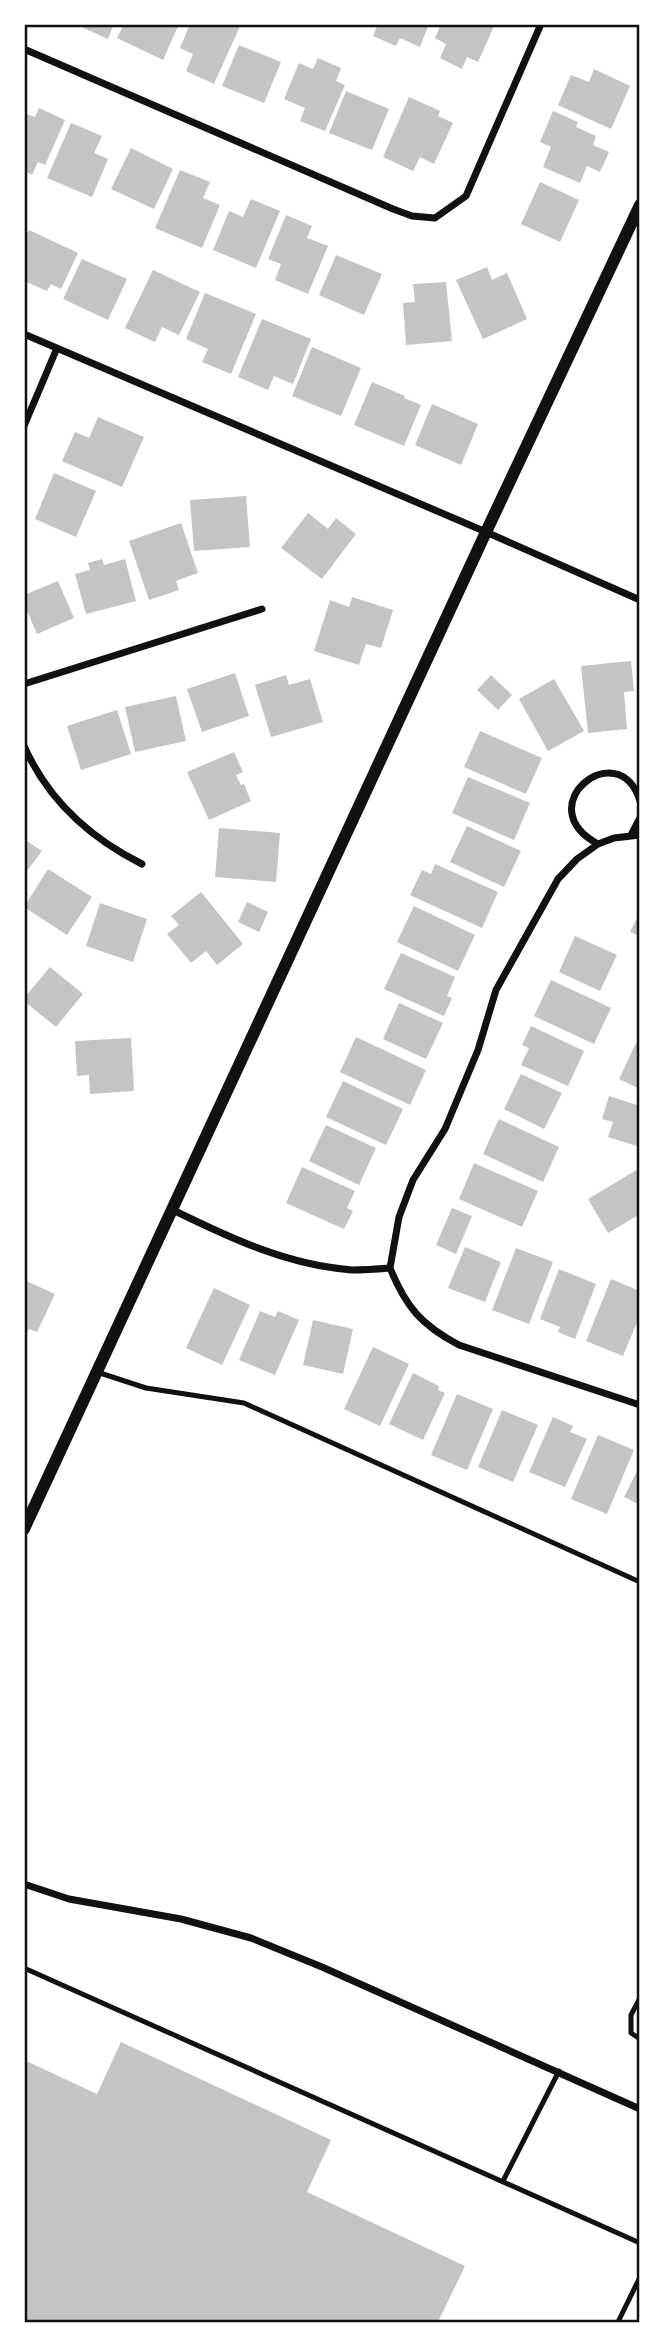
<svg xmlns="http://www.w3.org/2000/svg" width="664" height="2347" font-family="'Source Sans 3',sans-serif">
<rect width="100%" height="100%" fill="#fff"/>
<path fill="#c4c4c4" d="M75,24H114L108,39Z
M124,24H179L163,60L117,38Z
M190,24H241L214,84L186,71L193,54L180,48Z
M378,24H429L420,47L400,38L396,46L373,36Z
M441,24H495L478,62L467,57L462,69L440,58L446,44L435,38Z
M239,45L281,62L264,103L222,86Z
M318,58L341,68L336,81L345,85L325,131L300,121L305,108L284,99L299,63L313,69Z
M594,69L630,86L611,129L558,105L571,75L589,82Z
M346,91L389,109L372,150L329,133Z
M409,97L440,111L438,116L453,123L434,164L420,157L413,171L383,157Z
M39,108L65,120L45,165L38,162L32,175L24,171V113L35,117Z
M553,111L578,122L576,127L596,136L593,145L609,152L600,172L587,166L580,183L543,167L551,147L540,142Z
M71,123L102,136L94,153L108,159L92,197L47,178Z
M131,148L173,169L154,209L111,189Z
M180,170L210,182L203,198L220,205L202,248L155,228Z
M540,182L579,200L560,242L521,224Z
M251,199L280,211L256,268L213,250L229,211L243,217Z
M286,215L312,226L307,238L328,246L308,294L275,280L281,264L268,259Z
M29,230L78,253L61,289L51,284L47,291L24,281V239Z
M336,255L382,274L364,315L319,295Z
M82,259L127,279L108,320L63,299Z
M487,267L492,280L507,273L527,319L483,339L456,280Z
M153,270L200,292L179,335L162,327L155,342L125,328Z
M446,282L452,341L406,345L403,303L415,302L413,284Z
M205,293L256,314L231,374L202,362L208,349L186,339Z
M262,319L311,339L293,384L274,376L268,390L238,377Z
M312,347L361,368L341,416L292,396Z
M372,382L405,396L404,398L421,405L404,446L354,425Z
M432,404L478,424L461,465L415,445Z
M98,417L144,437L122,487L62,461L75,432L89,438Z
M54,473L96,491L76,537L35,519Z
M246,496L250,547L194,551L190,500Z
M308,513L328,529L336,518L356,534L322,579L281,548Z
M181,523L198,573L176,581L179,590L149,600L129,541Z
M102,559L104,565L125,559L136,601L86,614L75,574L90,570L88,563Z
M58,581L74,618L37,634L24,604V595Z
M352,597L393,610L381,648L366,644L359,665L314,651L330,600L349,607Z
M631,661L634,691L624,692L627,729L588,733L581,666Z
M235,673L249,716L202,732L187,689Z
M286,675L289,685L310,679L323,722L271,737L255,685Z
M491,675L512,695L498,710L477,690Z
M554,679L584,731L548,751L519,699Z
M176,696L186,741L135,752L125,707Z
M117,710L131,754L81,770L67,726Z
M480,731L542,758L526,794L464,767Z
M234,752L243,772L236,775L241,785L244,784L251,801L209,820L187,772Z
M468,777L530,803L514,840L452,813Z
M467,826L521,851L504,887L450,862Z
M219,828L280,833L276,882L215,877Z
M24,839L42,851L24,875Z
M435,864L498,892L482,928L410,895L422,870L431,874Z
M48,869L92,897L67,935L24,907Z
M201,892L243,944L217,965L206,951L191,963L167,934L179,925L171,916Z
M247,902L268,912L259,932L238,922Z
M100,903L147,919L133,962L86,946Z
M414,906L475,935L458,971L397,942Z
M640,912V936L630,932Z
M575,936L617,955L600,991L559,972Z
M401,953L455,977L447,996L452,998L444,1016L384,989Z
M50,967L83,994L56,1027L24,1001V998Z
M551,980L611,1008L594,1044L534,1016Z
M399,1003L443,1023L426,1059L383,1039Z
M531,1026L584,1051L568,1086L521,1065L529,1048L522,1045Z
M356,1037L426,1070L410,1105L340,1072Z
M131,1038L134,1091L90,1094L89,1075L77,1076L75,1041Z
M636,1043L640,1045V1089L619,1079Z
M521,1074L562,1093L544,1129L504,1109Z
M343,1081L403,1109L386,1145L326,1117Z
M609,1096L640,1106V1147L608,1137L613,1122L602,1119Z
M499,1119L559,1147L543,1182L483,1154Z
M326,1125L376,1148L359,1185L309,1161Z
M474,1163L538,1191L522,1227L459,1199Z
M302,1167L355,1191L347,1208L353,1211L344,1229L286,1203Z
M640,1168V1214L608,1233L588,1199Z
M452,1208L472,1216L456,1254L436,1245Z
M465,1247L501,1262L485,1302L448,1288Z
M516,1248L553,1262L529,1324L492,1310Z
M559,1269L596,1284L575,1339L558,1332L560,1327L540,1319Z
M611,1279L640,1291V1315L623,1356L586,1341Z
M24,1280L55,1294L37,1332L29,1329L24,1340Z
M214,1288L250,1305L222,1365L186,1348Z
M260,1311L275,1317L278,1311L299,1320L275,1375L239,1360Z
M313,1320L353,1329L343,1374L303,1365Z
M373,1347L409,1364L380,1426L344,1409Z
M413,1373L439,1386L438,1390L445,1393L423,1440L389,1424Z
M457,1394L493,1409L467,1470L431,1455Z
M502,1410L538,1425L513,1482L478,1467Z
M553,1417L573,1426L570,1432L587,1439L565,1487L529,1472Z
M598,1435L634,1450L607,1514L571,1499Z
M640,1465V1505L624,1497Z
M121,2042L331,2140L307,2192L465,2266L438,2322H24V2060L97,2094Z"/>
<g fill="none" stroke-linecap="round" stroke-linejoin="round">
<path stroke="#111" stroke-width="5" d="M97,1372L146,1388L244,1403L640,1582
M24,1968L640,2243
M640,1998L631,2015V2033L640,2039
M503,2181L559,2071
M618,2322L640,2277"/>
<path stroke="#111" stroke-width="7" d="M24,49L393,209L412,216L435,218L466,196L541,24
M24,334L486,532L640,600
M24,426L57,348
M24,684L262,609
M24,746C48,800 90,838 142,864
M631,835L640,818
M598,844C527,806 619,733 640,801
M173,1210C230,1238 287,1265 352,1270C365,1270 378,1269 390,1268
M390,1268L399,1217L413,1180L445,1129L478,1050L496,990L558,879L577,859L598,844L614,838L640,835
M390,1268C406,1307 421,1325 459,1345L640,1405
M24,1884L69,1899L181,1919L251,1938L322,1967L640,2109"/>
<path stroke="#111" stroke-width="12" d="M24,1529L486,532L640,205"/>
</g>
<rect width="664" height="2347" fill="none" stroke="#ffffff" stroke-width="52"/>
<rect x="26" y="26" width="612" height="2295" fill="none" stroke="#111" stroke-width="2.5"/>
</svg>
